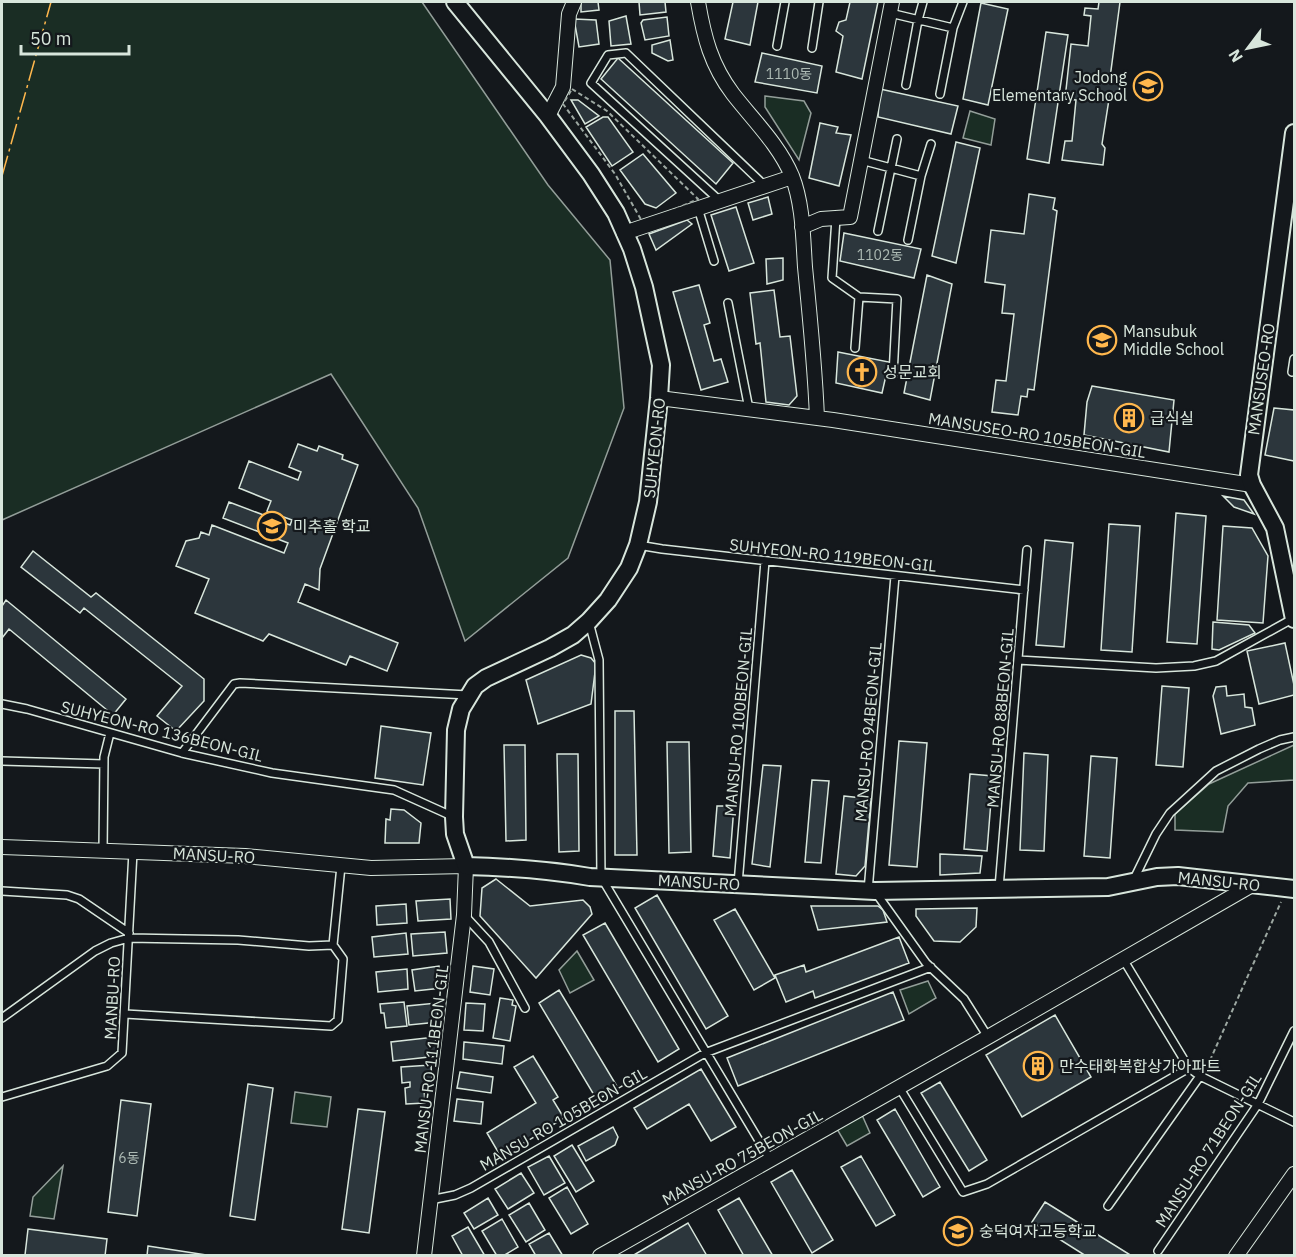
<svg xmlns="http://www.w3.org/2000/svg" width="1296" height="1257" font-family="'IBM Plex Sans','Noto Sans KR',sans-serif">
<rect width="100%" height="100%" fill="#14181c"/>
<path fill="#1a2d24" stroke="#939e99" stroke-width="1.5" d="M2,2H422L548,185L610,260L624,408L568,558L465,641L418,508L331,374L2,520Z
M765,96L804,101L811,113L799,160L765,107Z
M970,111L995,119L991,145L963,138Z
M1294,745V780L1248,783L1228,806L1223,832L1175,830V814L1209,784Z
M577,951L594,980L570,993L559,970Z
M928,981L936,998L909,1014L900,990Z
M295,1092L331,1097L327,1127L291,1123Z
M862,1115L870,1133L847,1146L837,1129Z
M63,1166L54,1219L30,1216L33,1197Z"/>
<path fill="#2c363c" stroke="#d8e6dc" stroke-width="1.5" d="M581,2H598L599,10L581,12Z
M639,2H665L666,12L640,15Z
M733,2H758L750,45L725,39Z
M850,2H878L862,79L836,72L843,36L836,31L839,22L846,20Z
M1099,2H1120L1110,78L1121,79L1119,92L1110,93L1102,144L1105,148L1103,165L1062,160L1065,141H1072L1076,100L1065,99L1071,44L1088,46L1091,16L1084,15L1085,8L1098,9Z
M981,3L1008,9L988,105L963,99Z
M626,16L631,44L611,46L609,21Z
M667,17L669,36L645,40L641,23L643,20Z
M574,19L596,20L599,44L579,47Z
M1046,32L1068,35L1049,163L1027,159Z
M670,40L673,60L668,61L652,53V45Z
M762,53L822,66L817,93L755,82Z
M618,58L733,163L716,184L601,79Z
M880,89L958,106L951,134L878,117Z
M571,100H578L599,116L585,124Z
M603,117H608L633,152L612,166L586,127Z
M820,123L838,127L836,133L851,135L839,186L809,178Z
M956,142L980,148L956,263L932,256Z
M643,154L676,193L656,208L645,204L620,170Z
M1029,194L1055,198L1053,209L1057,211L1034,390L1028,389L1027,397L1021,396L1018,415L992,412L996,380L1006,381L1014,314L1002,313L1005,285L985,282L991,230L1024,234Z
M768,197L772,214L753,220L748,203Z
M736,207L754,263L729,271L711,215Z
M687,220L692,224L656,250L649,234Z
M844,233L921,249L914,278L840,261Z
M783,258V280L767,284L766,259Z
M927,275L952,284L930,400L904,393Z
M699,285L710,323L704,325L714,361L721,359L728,382L701,390L673,292Z
M774,290L780,337L790,336L797,396L789,405L766,402L760,343L756,344L750,293Z
M838,352L889,362L882,393L836,383Z
M1092,386L1174,400L1169,452L1084,435L1087,402Z
M1274,408L1294,410V461L1265,455Z
M298,444L317,451L319,446L343,455L342,459L358,465L320,569L319,590L305,584L298,602L398,643L387,671L350,656L346,665L269,634L263,641L195,613L209,579L176,566L186,541L199,538L201,532L209,535L212,525L284,553L288,543L223,518L229,502L290,525L292,520L267,511L271,501L239,488L249,461L298,480L301,472L289,467Z
M1223,496L1244,500L1254,514L1234,507Z
M1176,513L1206,516L1197,644L1167,642Z
M1109,524L1140,526L1132,652L1101,650Z
M1223,526L1252,528L1268,556L1263,623L1217,620Z
M1045,540L1073,543L1064,647L1036,645Z
M33,551L91,597L96,593L204,679V701L176,731L157,716L182,686L84,608L80,613L21,567Z
M6,600L126,699L113,715L9,629L2,638V606Z
M1213,622L1249,625L1255,633L1219,650L1212,649Z
M1285,643L1294,685V695L1259,704L1247,651Z
M581,655L591,658L596,664L591,704L538,724L526,680Z
M1162,686L1189,688L1183,767L1156,765Z
M1226,686L1227,696L1244,694L1245,707L1252,708L1255,725L1221,734L1213,696L1216,687Z
M615,711H634L637,855H615Z
M381,726L431,733L423,785L375,778Z
M899,741L927,743L917,867L889,865Z
M667,742H689L691,852L669,853Z
M504,745H525L526,840L506,841Z
M1024,753L1048,755L1044,851L1020,850Z
M557,754H578L579,851L559,852Z
M1091,756L1117,758L1110,858L1084,856Z
M763,765L781,766L770,867L752,864Z
M970,774L993,776L987,851L964,849Z
M812,780L829,781L821,863L805,862Z
M844,796L871,799L865,866L856,876L836,874Z
M717,806H734L730,858L713,856Z
M391,809L404,810L421,823L419,843H385L386,819L390,820Z
M940,854L982,856L980,873L940,875Z
M496,879L530,906L583,900L590,907L592,914L536,978L480,916L482,888Z
M657,895L728,1016L706,1029L635,908Z
M450,899L451,919L418,921L416,901Z
M406,904L407,923L377,925L376,906Z
M811,906H878L883,910L887,922L818,930Z
M977,908L976,927L960,942L934,941L916,916V909Z
M735,909L775,978L754,990L714,920Z
M605,923L679,1049L658,1062L583,935Z
M445,932L447,953L413,956L411,934Z
M406,933L408,954L374,957L372,937Z
M899,937L909,963L815,998L813,991L786,1002L775,975L804,965L806,972Z
M439,966L442,988L415,991L412,970Z
M473,966L494,969L490,995L470,992Z
M407,969L408,989L378,992L376,972Z
M559,990L618,1088L597,1100L539,1003Z
M893,992L904,1020L738,1086L727,1058Z
M500,998L513,1000L512,1005L516,1006L510,1041L493,1038Z
M404,1002L407,1026L386,1028L384,1013H381L380,1004Z
M437,1003L438,1022L409,1025L407,1006Z
M466,1003L485,1004L483,1031L464,1030Z
M1055,1015L1091,1077L1022,1117L986,1055Z
M435,1037L438,1056L393,1061L391,1042Z
M464,1042L504,1046L502,1064L463,1059Z
M533,1056L558,1097L553,1100L564,1118L501,1157L487,1133L536,1103L514,1067Z
M431,1065L432,1081H427L428,1091L424,1089L425,1103L406,1104L405,1088L410,1087V1082L402,1083L401,1067Z
M701,1069L736,1127L711,1141L689,1104L647,1129L634,1108Z
M460,1072L493,1077L491,1093L457,1088Z
M940,1082L987,1160L969,1171L921,1093Z
M248,1084L273,1088L255,1220L230,1216Z
M457,1099L483,1102L481,1124L454,1121Z
M121,1100L151,1104L137,1216L108,1212Z
M358,1109L385,1112L369,1233L342,1229Z
M895,1109L940,1187L923,1197L877,1120Z
M613,1127L618,1137L615,1145L586,1161L578,1146Z
M572,1145L594,1181L576,1192L554,1156Z
M549,1156L565,1183L544,1195L528,1167Z
M861,1156L895,1215L876,1226L841,1167Z
M792,1170L833,1240L812,1253L771,1182Z
M521,1173L534,1193L508,1209L495,1189Z
M567,1187L588,1224L571,1234L549,1198Z
M488,1198L498,1215L474,1229L464,1213Z
M739,1198L773,1256H744L718,1210Z
M1045,1202L1132,1256H1086L1032,1222Z
M529,1203L545,1230L526,1242L509,1215Z
M502,1219L518,1247L503,1256H497L482,1231Z
M688,1223L707,1256H632Z
M468,1227L485,1256H463L452,1236Z
M28,1229L107,1239L105,1256L25,1255Z
M549,1233L563,1256H536L529,1244Z
M148,1246L213,1256H147Z"/>
<g fill="none" stroke-linecap="round" stroke-linejoin="round">
<g stroke="#d8e6dc" stroke-width="10">
<path id="service" d="M890,13L953,28L940,94
M953,28L963,2
M777,46L785,2
M812,48L819,2
M906,85L918,20L923,2
M861,160L921,176L908,240
M921,176L931,144
M720,201L591,83L608,55L626,53L765,186
M698,208L714,261
M836,218L832,278L859,297L897,299L893,375
M878,231L897,139
M728,303L749,409
M855,348L859,297
M1292,372L1294,359
M638,545L662,549L1024,590
M589,622L599,660L601,877L770,1159
M1018,660L1156,668L1194,666L1216,661L1294,618
M2,704L27,709L182,753L272,773L394,790L454,817
M182,753L234,684L240,683L468,695
M2,761L104,764
M103,851L104,757L110,733
M1134,879L1156,834L1170,813L1216,771L1259,749L1280,740L1294,737
M738,884L765,561
M999,888L1027,550
M2,891L67,895L79,899L129,933
M868,891L895,576
M876,893L926,963L964,999L988,1037
M464,915L489,942L525,1008
M1123,959L1189,1068L1200,1076L1294,1122
M125,1014L331,1026L338,1020L343,959L333,945L341,866
M2,1018L95,951L111,943L129,938L238,940L309,946L333,945
M899,1087L963,1192L987,1184L1189,1068
M2,1097L107,1066L122,1053L133,852
M430,1200L455,1195L471,1188L705,1053L931,967
M1108,1206L1200,1076
M1158,1251L1258,1104L1294,1031"/>
</g>
<g stroke="#d8e6dc" stroke-width="16">
<path id="minor" d="M698,2C704,37 711,65 733,94C754,121 779,145 792,176C803,204 803,237 805,267C810,317 815,367 817,418
M548,116L563,87L569,14L574,2
M802,227L821,219L850,217L892,2
M624,233L792,177
M659,398L833,420L1252,485
M2,847L245,856L371,868L466,866L464,915L424,1256
M600,1256L988,1037L1252,885
M1236,1256L1294,1174"/>
</g>
<g stroke="#d8e6dc" stroke-width="20">
<path id="tertiary" d="M455,2L548,116L591,174L616,213L632,249L644,287L661,365L659,398L648,502L638,545L629,568L608,600L589,621L573,635L550,648L486,678L475,686L461,709L456,730L454,817L455,834L466,866C507,867 549,870 590,877L875,891L1108,887L1157,877L1178,876L1294,889
M1294,133L1249,475L1252,485L1275,528L1294,619"/>
</g>
<path stroke="#9da8a2" stroke-width="2" stroke-dasharray="4.5 3" stroke-linecap="butt" d="M572,89L607,111L698,199L643,223L615,174L563,104Z
M1207,1067L1281,902"/>
<use href="#service" stroke="#14181c" stroke-width="7"/>
<use href="#minor" stroke="#14181c" stroke-width="14"/>
<use href="#tertiary" stroke="#14181c" stroke-width="16"/>
<path stroke="#ffb74d" stroke-width="1.5" stroke-dasharray="21 4.5 3 4.5" stroke-linecap="butt" d="M2,176L51,2"/>
</g>
<defs>
<g id="school-ring" transform="scale(1.5)"><circle r="9.5" fill="#14181c" stroke="#ffb74d" stroke-width="1.5"/><path d="M0-5L7-2L0 1L-7-2ZM-4 1L0 2.5L4 1V4Q0 6-4 4Z" fill="#ffb74d"/></g>
<g id="church-ring" transform="scale(1.5)"><circle r="9.5" fill="#14181c" stroke="#ffb74d" stroke-width="1.5"/><path d="M-1.2-6h2.4v3.5h3.3v2.4h-3.3V6h-2.4V-.1h-3.3v-2.4h3.3Z" fill="#ffb74d"/></g>
<g id="building-ring" transform="scale(1.5)"><circle r="9.5" fill="#14181c" stroke="#ffb74d" stroke-width="1.5"/><path d="M-4-6H4V6H1V3H-1V6H-4ZM-2.5-4.3h1.7v1.8h-1.7ZM.8-4.3h1.7v1.8H.8ZM-2.5-1h1.7V.8h-1.7ZM.8-1h1.7V.8H.8Z" fill="#ffb74d"/></g>
</defs>
<g fill-rule="evenodd">
<use href="#school-ring" x="1148" y="86"/>
<use href="#school-ring" x="1102" y="340"/>
<use href="#church-ring" x="862" y="372"/>
<use href="#building-ring" x="1129" y="418"/>
<use href="#school-ring" x="272" y="526"/>
<use href="#building-ring" x="1038" y="1066"/>
<use href="#school-ring" x="958" y="1231"/>
</g>
<g text-anchor="middle" dominant-baseline="central" stroke-width="4.5" stroke-linejoin="round" paint-order="stroke">
<g font-size="14" fill="#adbab4">
<text x="789" y="74">1110동</text>
<text x="880" y="255">1102동</text>
<text x="129" y="1158">6동</text>
</g>
<g font-size="16" fill="#d8e6dc" stroke="#14181c" text-anchor="start">
<text x="1127" y="77" text-anchor="end">Jodong<tspan x="1127" dy="18">Elementary School</tspan></text>
<text x="1123" y="331">Mansubuk<tspan x="1123" dy="18">Middle School</tspan></text>
<text x="883" y="372">성문교회</text>
<text x="1150" y="418">급식실</text>
<text x="293" y="526">미추홀 학교</text>
<text x="1059" y="1066">만수태화복합상가아파트</text>
<text x="979" y="1231">숭덕여자고등학교</text>
</g>
<g font-size="16" fill="#d8e6dc" stroke="#14181c">
<text transform="translate(1261 379) rotate(-82)">MANSUSEO-RO</text>
<text transform="translate(1037 435) rotate(9)">MANSUSEO-RO 105BEON-GIL</text>
<text transform="translate(654 448) rotate(-84)">SUHYEON-RO</text>
<text transform="translate(833 555) rotate(6)">SUHYEON-RO 119BEON-GIL</text>
<text transform="translate(1000 718) rotate(-85)">MANSU-RO 88BEON-GIL</text>
<text transform="translate(738 722) rotate(-85)">MANSU-RO 100BEON-GIL</text>
<text transform="translate(162 731) rotate(14)">SUHYEON-RO 136BEON-GIL</text>
<text transform="translate(868 732) rotate(-85)">MANSU-RO 94BEON-GIL</text>
<text transform="translate(214 855) rotate(3)">MANSU-RO</text>
<text transform="translate(1219 881) rotate(6)">MANSU-RO</text>
<text transform="translate(699 882) rotate(3)">MANSU-RO</text>
<text transform="translate(112 998) rotate(-87)">MANBU-RO</text>
<text transform="translate(431 1059) rotate(-83)">MANSU-RO 111BEON-GIL</text>
<text transform="translate(563 1119) rotate(-30)">MANSU-RO 105BEON-GIL</text>
<text transform="translate(1208 1150) rotate(-57)">MANSU-RO 71BEON-GIL</text>
<text transform="translate(742 1157) rotate(-29)">MANSU-RO 75BEON-GIL</text>
</g>
</g>
<rect width="1296" height="1257" fill="none" stroke="#d8e6dc" stroke-width="6"/>
<g transform="translate(1248 48) rotate(238)" stroke="#14181c" stroke-width="4.5" paint-order="stroke">
<path d="M0-4.5L10 22L0 15L-10 22Z" fill="#d8e6dc"/>
<text y="-9" font-size="16" font-weight="bold" text-anchor="middle" fill="#d8e6dc">N</text>
</g>
<path d="M21 45v9h108v-9" fill="none" stroke="#d8e6dc" stroke-width="3"/>
<text x="30" y="45" font-size="18" fill="#d8e6dc" stroke="#14181c" stroke-width="4.5" paint-order="stroke">50 m</text>
</svg>
